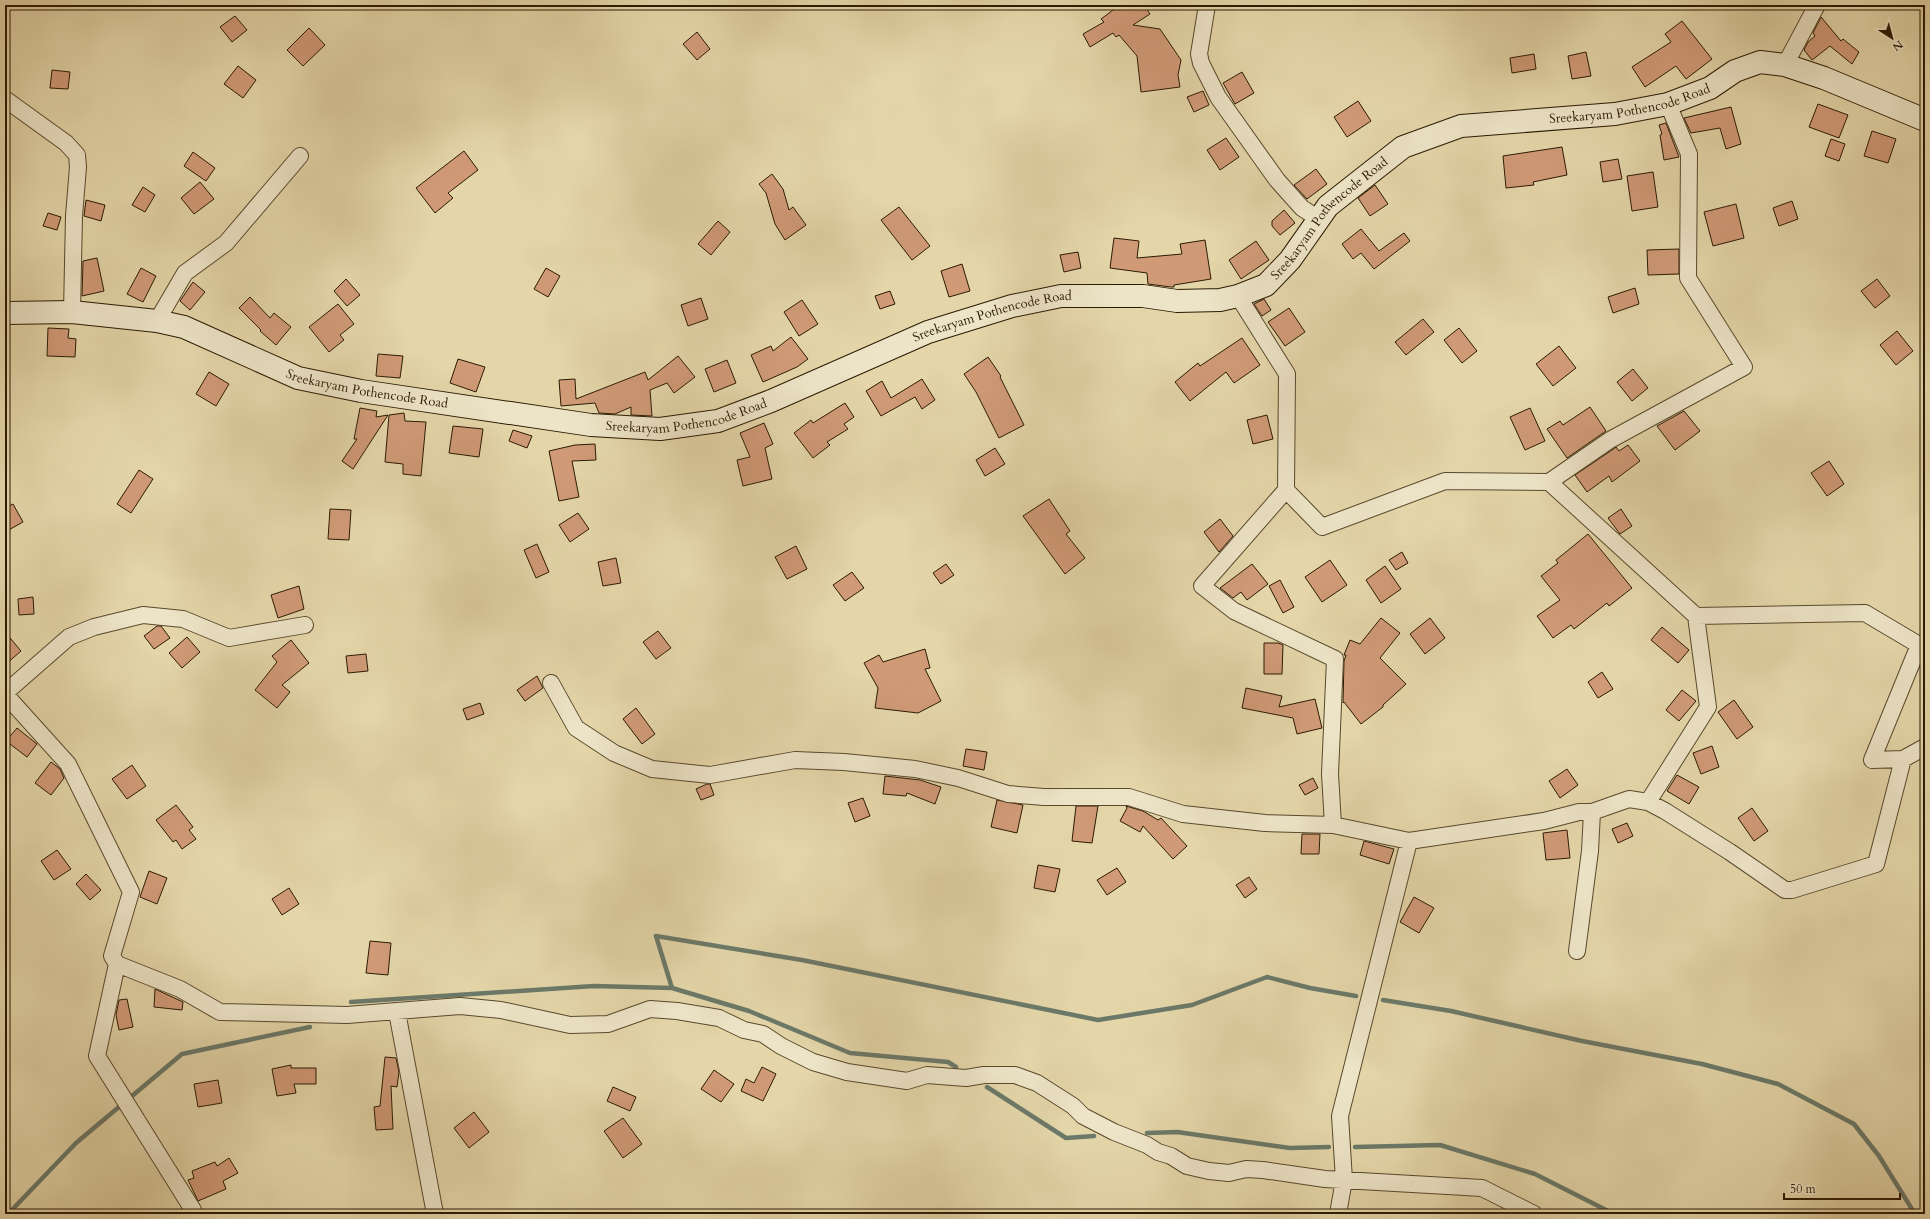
<svg xmlns="http://www.w3.org/2000/svg" width="1930" height="1219" font-family="Cardo,serif">
<rect width="100%" height="100%" fill="#e4d6a9"/>
<filter id="stains"><feTurbulence type="fractalNoise" baseFrequency=".005" numOctaves="4"/><feColorMatrix values="0 0 0 0 .2 0 0 0 0 .09 0 0 0 0 .02 0 0 0 .5 -.17"/></filter>
<radialGradient id="worn" r=".72"><stop offset=".6" stop-color="#630" stop-opacity="0"/><stop offset="1" stop-color="#630" stop-opacity=".3"/></radialGradient>
<g fill="none" stroke-linecap="round" stroke-linejoin="round">
<path stroke="#6b7969" stroke-width="4.5" d="M672,988L749,1011L850,1053L948,1062L956,1067
M1383,1000L1451,1011L1582,1041L1702,1064L1778,1084L1854,1124L1879,1156L1915,1214
M351,1002L594,986L672,988L656,936L802,960L1098,1020L1192,1005L1267,977L1310,988L1356,996
M987,1087L1066,1138L1094,1136
M1147,1133L1177,1132L1290,1148L1329,1147
M1355,1147L1440,1145L1535,1174L1614,1214
M8,1214L76,1143L182,1054L310,1027"/>
</g>
<path fill="#d09a77" stroke="#2b1a02" d="M1127,5H1144L1150,14L1133,25L1160,29L1181,60L1178,75L1180,87L1141,92L1137,56L1119,35L1116,37L1113,33L1090,47L1083,34L1104,22L1101,19L1117,7L1119,10Z
M235,16L247,30L232,42L220,27Z
M1821,17L1841,41L1843,39L1859,52L1852,64L1830,46L1812,60L1804,50L1808,42L1815,36L1813,33Z
M1682,21L1712,59L1686,79L1676,66L1645,87L1632,67L1671,42L1665,34Z
M309,28L325,45L303,66L287,50Z
M697,32L710,49L697,60L683,44Z
M1586,52L1591,76L1572,79L1568,56Z
M1534,54L1536,69L1512,73L1510,58Z
M238,66L256,80L243,98L224,84Z
M52,70L70,72L68,89L50,88Z
M1242,72L1254,93L1235,104L1223,83Z
M1203,91L1209,105L1194,112L1187,97Z
M1358,101L1371,121L1347,137L1334,117Z
M1818,104L1848,115L1839,138L1809,127Z
M1731,107L1741,144L1726,149L1720,128L1691,133L1684,118Z
M1666,123L1679,157L1664,160L1660,135L1662,134L1659,125Z
M1872,131L1896,139L1888,163L1864,156Z
M1226,138L1239,157L1220,170L1207,150Z
M1831,139L1845,144L1839,161L1825,156Z
M1562,147L1567,175L1533,182L1534,185L1506,188L1503,156Z
M464,151L478,170L448,193L453,198L435,213L416,188Z
M193,152L215,168L206,181L184,166Z
M1618,159L1622,179L1603,182L1600,162Z
M1316,169L1327,184L1307,199L1294,185Z
M1653,172L1658,207L1632,211L1627,176Z
M772,174L783,189L789,210L793,207L806,225L785,240L775,224L766,193L759,184Z
M200,182L214,199L194,214L181,198Z
M1375,185L1388,204L1370,216L1358,198Z
M143,187L155,195L145,212L132,205Z
M86,200L105,205L101,221L84,216Z
M1792,201L1798,219L1779,226L1773,208Z
M1736,204L1744,238L1713,246L1704,212Z
M899,207L930,246L912,260L881,220Z
M1284,210L1295,223L1280,235L1272,226V221Z
M48,213L61,217L57,230L43,226Z
M718,221L730,232L711,255L698,244Z
M1361,229L1379,251L1404,233L1410,241L1374,269L1361,253L1353,259L1342,244Z
M1114,238L1139,241L1137,258L1182,254L1180,244L1205,240L1211,279L1174,285V287H1171L1148,284L1147,273L1110,268Z
M1256,241L1269,260L1241,279L1229,260Z
M1679,249V274L1648,275L1647,250Z
M1078,252L1081,268L1064,272L1060,255Z
M97,258L104,291L82,296L83,261Z
M962,264L970,291L949,297L941,271Z
M141,268L156,276L143,302L127,294Z
M546,268L560,276L548,297L534,289Z
M346,279L360,295L347,306L334,291Z
M1877,279L1890,296L1875,308L1861,291Z
M193,282L205,292L190,310L180,301Z
M1635,288L1639,304L1613,313L1608,297Z
M890,291L895,304L880,309L875,296Z
M250,297L270,318L274,313L291,327L276,345L260,331L261,330L239,308Z
M701,298L708,319L688,326L681,305Z
M1264,299L1271,310L1262,316L1254,304Z
M802,300L818,324L799,336L784,312Z
M338,304L354,324L340,335L344,340L329,352L309,327Z
M1289,308L1305,332L1285,346L1268,322Z
M1423,319L1434,332L1406,355L1395,342Z
M48,328L69,329L68,338L76,339L75,357L47,356Z
M1459,328L1477,351L1462,363L1444,340Z
M1897,331L1913,351L1896,365L1880,345Z
M791,337L808,359L797,367L763,382L751,355L771,346L773,351Z
M1242,338L1260,365L1234,383L1226,372L1190,401L1175,382L1198,363L1200,366Z
M1559,346L1576,368L1553,386L1536,364Z
M378,354L403,356L400,378L376,376Z
M678,356L695,377L674,393L667,383L650,390L652,416L631,415V407L615,414L599,413L595,403L561,406L559,380L575,379L576,399L645,372L648,380Z
M988,357L1001,376L1000,377L1024,425L999,438L976,392L964,374Z
M458,359L485,367L476,392L450,383Z
M727,360L736,383L714,392L705,369Z
M1633,369L1648,388L1632,401L1617,382Z
M209,372L229,384L216,406L196,394Z
M922,379L935,400L922,409L915,397L881,416L866,391L882,381L891,398Z
M845,403L854,417L844,424L848,429L827,442L830,445L813,458L794,433L811,420L813,423Z
M1590,407L1606,431L1567,458L1547,429L1560,421L1563,425Z
M360,408L377,411L376,417L388,415L353,469L342,461L357,439H354Z
M1530,408L1545,441L1525,450L1510,417Z
M1684,411L1700,431L1675,450L1657,426Z
M404,413L405,421L426,422L421,476L403,474V464L385,462L389,415Z
M1267,415L1273,439L1253,444L1247,420Z
M764,423L773,444L765,448L772,479L743,486L737,460L750,457L740,433Z
M453,426L483,429L479,457L449,453Z
M513,430L532,436L527,448L509,441Z
M595,444L596,460L572,461L579,497L559,501L549,451L575,445Z
M1628,445L1640,461L1612,482L1609,476L1587,492L1575,475L1615,448L1616,447L1619,451Z
M995,448L1005,464L985,476L976,460Z
M1829,461L1844,484L1827,496L1811,473Z
M139,470L153,479L131,513L117,504Z
M1049,499L1070,531L1066,534L1085,558L1065,574L1023,516Z
M13,504L23,522L5,532V508Z
M330,509L351,510L349,540L328,539Z
M1621,509L1632,526L1620,534L1608,518Z
M578,513L589,529L570,542L559,525Z
M1220,519L1233,536L1219,552L1204,532Z
M1588,534L1632,588L1609,606L1607,603L1574,629L1571,625L1553,638L1537,616L1560,600L1541,576L1558,563L1556,560Z
M537,544L549,572L536,578L524,550Z
M796,546L807,569L787,579L775,557Z
M1402,552L1408,563L1396,570L1389,560Z
M616,558L621,583L603,586L598,562Z
M1330,560L1347,585L1322,602L1305,577Z
M946,564L954,575L941,584L933,573Z
M1252,564L1268,584L1247,600L1241,592L1233,598L1220,588Z
M1385,566L1401,589L1381,603L1366,580Z
M852,572L864,588L845,601L833,585Z
M1280,580L1294,607L1283,613L1269,586Z
M299,586L304,609L278,618L271,595Z
M33,597L34,614L19,615L18,599Z
M1381,618L1400,633L1380,658L1406,684L1383,705V707L1361,724L1344,702L1343,703L1344,661L1346,655H1344L1350,640L1360,644Z
M1430,618L1445,638L1425,654L1410,634Z
M157,626H161L170,638L154,649L144,636Z
M1662,627L1689,650L1678,663L1651,640Z
M658,631L671,648L656,659L643,642Z
M5,632L21,651L5,665Z
M187,637L200,652L182,668L169,653Z
M291,640L309,663L282,685L290,692L277,708L255,690L277,662L272,656Z
M1264,643H1278L1283,645L1282,674H1264Z
M925,649L930,668L925,669L941,701L918,713L875,708L878,688L864,663L879,655L883,662Z
M366,654L368,671L348,673L346,656Z
M1602,672L1613,689L1598,698L1588,682Z
M537,676L543,688L525,701L517,690Z
M1246,688L1282,696L1279,707L1315,699L1322,728L1297,734L1293,718L1242,708Z
M1682,690L1696,701L1679,721L1666,710Z
M1734,700L1753,727L1737,739L1718,712Z
M480,703L484,714L467,720L463,709Z
M636,708L655,734L642,744L623,719Z
M17,728L37,744L27,757L6,741Z
M1712,746L1719,767L1701,774L1693,753Z
M966,749L987,752L984,770L963,766Z
M51,762L60,769L64,778L51,795L35,783Z
M132,765L146,786L127,799L112,779Z
M1567,769L1578,785L1560,798L1549,781Z
M1677,775L1699,787L1689,804L1667,791Z
M885,776L920,780L941,787L935,804L907,793L906,796L883,794Z
M1313,778L1318,788L1305,795L1299,785Z
M707,784H710L714,795L701,800L696,789Z
M863,798L870,816L855,822L848,803Z
M997,800L1023,805L1017,833L991,827Z
M176,805L193,827L189,830L196,839L182,849L176,840L173,842L156,820Z
M1076,806H1098L1092,843L1072,841Z
M1126,806L1143,811L1158,820L1161,818L1187,846L1173,859L1143,826L1140,832L1120,821L1127,808Z
M1752,808L1768,831L1754,841L1738,818Z
M1627,823L1633,836L1618,843L1612,829Z
M1567,830L1570,858L1546,860L1543,833Z
M1302,834H1320L1319,854H1301Z
M1364,841L1394,849L1389,864L1360,855Z
M57,850L71,869L54,880L41,861Z
M1038,865L1060,869L1055,892L1034,888Z
M1117,868L1126,882L1107,895L1097,880Z
M149,871L167,878L157,904L140,897Z
M86,874L101,890L90,900L76,884Z
M1249,877L1257,889L1245,898L1236,885Z
M289,888L299,904L282,915L272,899Z
M1414,897L1434,908L1419,933L1400,922Z
M370,941L391,943L388,975L366,973Z
M155,989L183,1002L182,1010L154,1007Z
M127,999L133,1027L119,1030L116,1015L119,1000Z
M385,1057L396,1058L399,1072L397,1087L391,1086L393,1129L376,1130L374,1107L380,1106Z
M291,1065V1068H316V1084H294L296,1093L277,1096L272,1069Z
M762,1067L776,1074L763,1101L741,1091L746,1079L754,1083Z
M714,1070L734,1084L721,1102L701,1089Z
M218,1080L222,1103L198,1107L194,1084Z
M613,1087L636,1097L630,1111L607,1101Z
M474,1112L489,1132L469,1148L454,1128Z
M623,1118L642,1144L623,1158L604,1131Z
M229,1158L238,1173L223,1181L226,1189L198,1201L188,1180L194,1178L192,1171L215,1162L217,1166Z"/>
<g fill="none" stroke-linecap="round" stroke-linejoin="round">
<g stroke="#59492c" stroke-width="18">
<path id="minor" d="M1207,5L1199,54L1201,63L1218,97L1277,180L1302,208L1319,219
M1785,65L1817,5
M5,99L66,143L77,155L78,167L74,216L72,312
M1238,296L1287,374L1286,490L1202,586L1234,611L1335,659L1330,774L1333,825
M157,321L185,273L226,243L300,156
M1549,482L1696,616L1865,613L1919,645L1872,760L1903,759L1876,864L1792,890H1785L1730,852L1665,811L1648,802L1629,799L1592,812
M1286,490L1322,527L1445,481L1549,482L1610,440L1744,367L1688,278L1689,154L1668,104
M551,683L576,728L614,753L652,769L710,775L795,760L844,762L915,769L958,778L1008,794L1044,797H1129L1183,814L1265,823L1333,825L1409,841L1544,821L1579,812H1592L1590,851L1577,951
M5,693L69,637L94,627L143,615L183,619L229,638L305,625
M5,694L68,764L131,892L112,956L117,964L180,989L220,1012L347,1015L460,1006L501,1010L570,1025L608,1024L650,1009L677,1011L719,1018L744,1030L763,1034L781,1046L813,1062L847,1072L907,1081L927,1075L966,1078L984,1075H1015L1037,1083L1073,1106L1083,1116L1114,1132L1147,1145L1158,1152L1171,1156L1187,1166L1209,1171L1229,1173L1246,1169L1263,1170L1325,1179L1482,1188L1534,1214
M1903,759L1925,747
M1648,802L1708,707L1696,616
M117,964L97,1056L193,1210L191,1214
M397,1012L435,1214
M1338,1214L1344,1180L1340,1116L1409,841"/>
</g>
<g stroke="#2b1a02" stroke-width="24">
<g id="secondary">
<path id="s1" d="M5,313L72,312L157,321L184,327L298,378L361,391L591,425L660,429L718,421L771,401L928,332L1012,306L1061,296H1143L1177,301L1220,300L1238,296L1266,285L1290,260L1328,206L1403,147L1461,126L1615,114L1668,104L1710,88L1735,71L1760,62L1785,65L1824,78L1925,120"/>
</g>
</g>
<use href="#minor" stroke="#ede4c7" stroke-width="16"/>
<use href="#secondary" stroke="#ede4c7" stroke-width="22"/>
</g>
<g text-anchor="middle" dominant-baseline="central" stroke-width="4" stroke-linejoin="round" paint-order="stroke">
<g font-size="13" fill="#2b1a02" stroke="#ede4c7">
<text stroke="none"><textPath href="#s1" startOffset="1732">Sreekaryam Pothencode Road</textPath></text>
<text stroke="none"><textPath href="#s1" startOffset="1396">Sreekaryam Pothencode Road</textPath></text>
<text stroke="none"><textPath href="#s1" startOffset="1024">Sreekaryam Pothencode Road</textPath></text>
<text stroke="none"><textPath href="#s1" startOffset="375">Sreekaryam Pothencode Road</textPath></text>
<text stroke="none"><textPath href="#s1" startOffset="699">Sreekaryam Pothencode Road</textPath></text>
</g>
</g>
<rect width="1930" height="1219" fill="none" stroke="#e4d6a9" stroke-width="20"/>
<rect x="6" y="6" width="1918" height="1207" fill="none" stroke="#2b1a02" stroke-width="2"/>
<rect x="10" y="10" width="1910" height="1199" fill="none" stroke="#2b1a02"/>
<g transform="translate(1892 38) rotate(144)" stroke="#ede4c7" stroke-width="3" paint-order="stroke">
<path d="M0-3L7 15L0 10L-7 15Z" fill="#2b1a02"/>
<text y="-6" font-size="11" font-weight="bold" text-anchor="middle" fill="#2b1a02">N</text>
</g>
<path d="M1784 1193v6h116v-6" fill="none" stroke="#2b1a02" stroke-width="2"/>
<text x="1790" y="1193" font-size="12" fill="#2b1a02" stroke="#ede4c7" stroke-width="3" paint-order="stroke">50 m</text>
<rect width="100%" height="100%" filter="url(#stains)"/>
<rect width="100%" height="100%" fill="url(#worn)"/>
</svg>
